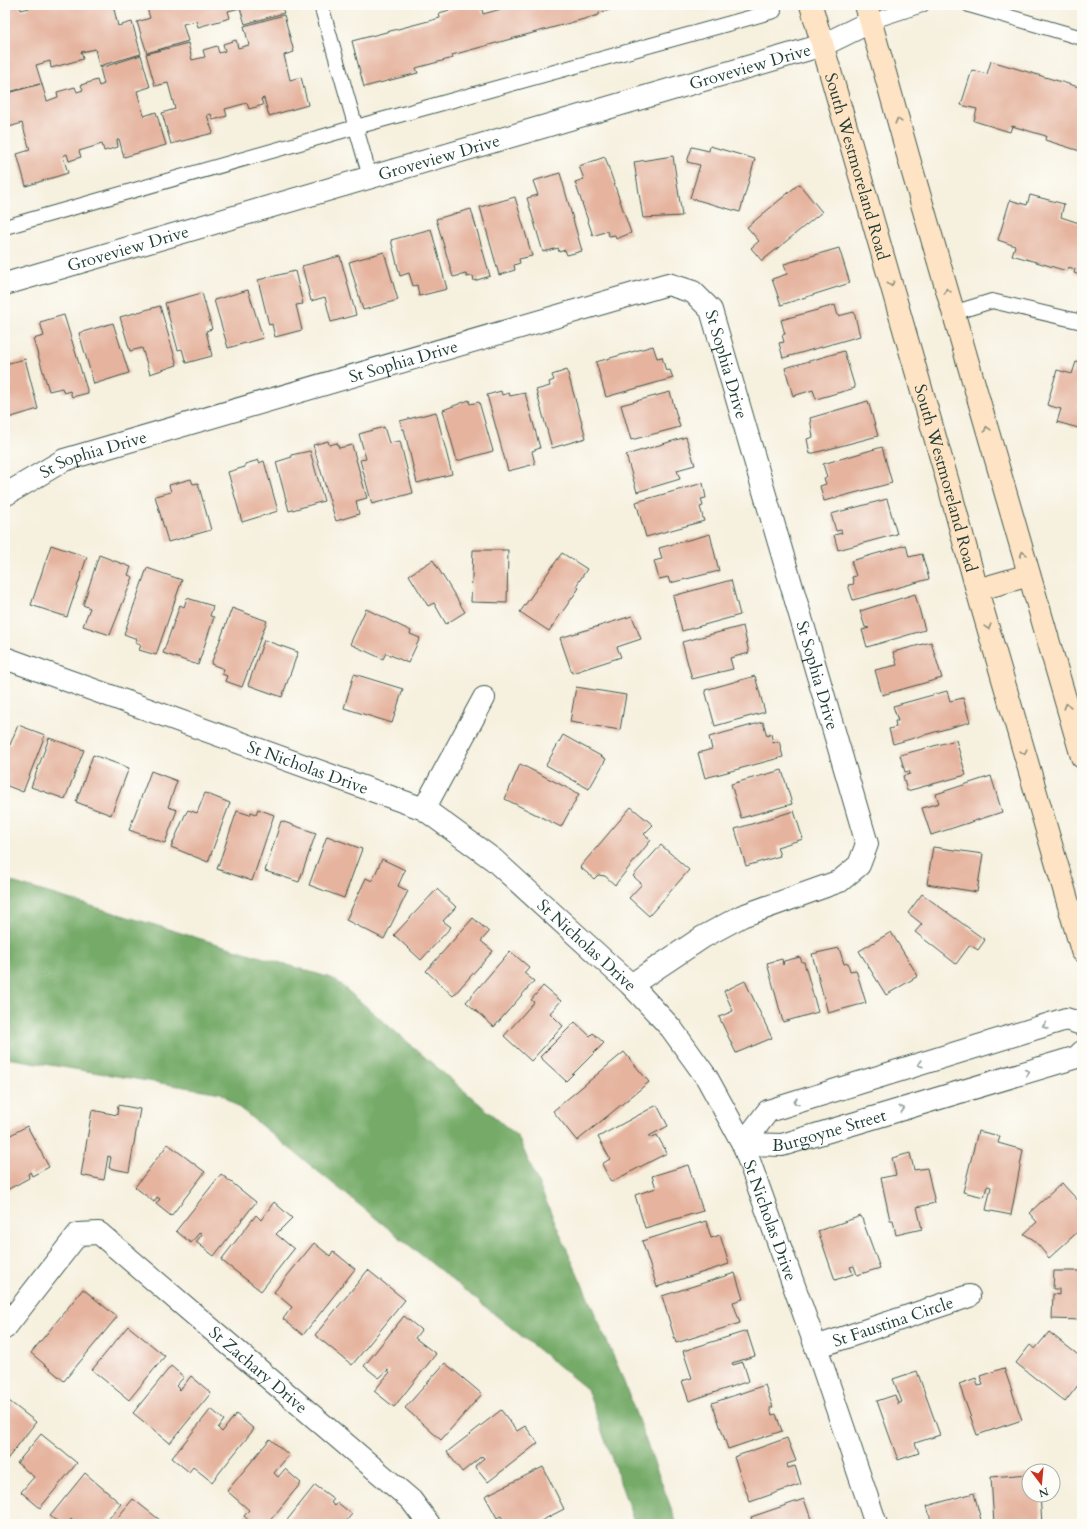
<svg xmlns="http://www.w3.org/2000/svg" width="1087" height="1529" font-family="Cardo,serif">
<rect width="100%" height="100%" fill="#fdfcf7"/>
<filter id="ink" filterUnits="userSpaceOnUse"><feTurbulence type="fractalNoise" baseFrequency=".025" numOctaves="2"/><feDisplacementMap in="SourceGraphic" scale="8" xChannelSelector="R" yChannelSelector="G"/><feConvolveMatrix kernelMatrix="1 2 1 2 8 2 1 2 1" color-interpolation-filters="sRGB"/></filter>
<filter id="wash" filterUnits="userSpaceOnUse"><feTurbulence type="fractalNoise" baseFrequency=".012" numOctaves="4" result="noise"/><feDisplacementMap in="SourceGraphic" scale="16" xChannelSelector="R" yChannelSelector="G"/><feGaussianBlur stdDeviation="0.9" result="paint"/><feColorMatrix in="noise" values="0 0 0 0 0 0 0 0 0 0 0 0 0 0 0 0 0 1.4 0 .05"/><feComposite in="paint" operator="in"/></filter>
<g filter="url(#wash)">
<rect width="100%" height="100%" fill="#f6f0de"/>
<path fill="#74aa67" stroke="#4a744e" d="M5,880L334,979L518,1137L619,1369L677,1524H635L587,1389L221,1093L7,1058L5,1060Z"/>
<g id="blocks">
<path fill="#e5b39e" d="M5,5H20L21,10L29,8L28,5H113L118,26L132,22L141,54L99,66L95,49L81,52L83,59L51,68L50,61L36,65L47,101L58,97L57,92L75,87L77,92L83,90L81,85L97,80L99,86L104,84L100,68L141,55L150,87L137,91L144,116L156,112L166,145L124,157L119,139L117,140L118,147L104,151L102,144L79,151L81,157L69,161L67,154L63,156L68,173L26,186L17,154L30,150L22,123L9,127L5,113V94L40,84L5,93Z
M146,5H281L284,13L245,24L240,8L228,11L230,18L198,27L196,21L183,24L188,41L147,53L137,22L150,18Z
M468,5H481L483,14L516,5H626L599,13V15L452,55L453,58L416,68L418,73L364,87L352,41L440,18L439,13Z
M284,15L294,52L284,55L290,80L301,77L308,105L269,116L264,98L261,99L263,105L249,109L247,103L225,109L227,116L213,120L211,114L207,115L213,133L171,144L162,113L175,109L168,83L155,86L146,54L188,43L192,60L205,57L203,50L217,46L219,53L225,51L223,44L236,40L238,48L249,45L244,26Z
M991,61L1082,88V146L1080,151L1045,140L1046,136L1012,126L1010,132L974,121L977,109L961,105L972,70L987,74Z
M710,146L755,159L740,212L690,198L700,165L687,162L692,147L709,151Z
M673,156L682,216L643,218L634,162Z
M605,157L631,233L616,239L615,235L609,236L607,231L593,236L575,182L584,179L579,166Z
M560,173L582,251L567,255L565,250L559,252L558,248L543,252L527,198L538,195L533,181Z
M799,184L822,212L762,261L751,248L759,241L747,227Z
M1030,195L1064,204L1061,217L1082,224V276L1074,273L1075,269L1068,267L1067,271L1012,255L1015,246L998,240L1010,200L1027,205Z
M515,197L532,256L519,259L520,263L514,265L515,270L499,275L480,207Z
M471,209L490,276L474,281L473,276L467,277L466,274L453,277L436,219Z
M431,229L447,289L419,296L417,285L413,286L409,273L400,276L391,240Z
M839,248L850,283L781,305L772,279L787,274L784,264Z
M384,252L398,300L363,310L349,262Z
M340,256L356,315L331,322L325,297L311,301L302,266Z
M295,271L303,304L296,305L302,330L275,337L272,324L269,325L258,280Z
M248,290L263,338L228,348L214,300Z
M202,293L212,329L206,331L212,356L186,363L182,349L178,350L165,303Z
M835,305L838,316L854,312L860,336L783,358L779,343L784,342L782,335L785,334L781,320Z
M160,306L177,365L150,374L142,348L130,351L120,317Z
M64,315L88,393L72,397L70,391L64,393L62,388L49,391L33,339L44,336L40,322Z
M113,323L129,373L94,384L79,333Z
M653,346L657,358L662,357L666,371L670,370L673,378L606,397L596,362Z
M844,351L855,388L816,399L813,390L793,396L785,368Z
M25,359L38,409L5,419V364Z
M1076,362L1082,364V429L1057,422L1061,409L1047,405L1057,370L1072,374Z
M567,370L586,438L552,448L536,390L550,386L549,382L554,380L552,375Z
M501,391L502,395L509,393L510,396L525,393L540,448L532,451L535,464L508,471L487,395Z
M670,392L680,427L631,440L621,405Z
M469,400L470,404L479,402L493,451L457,461L443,410Z
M868,401L878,436L810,454L807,439L813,437L810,418Z
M436,412L452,474L417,483L404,429H402L400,421Z
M384,427L389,443L400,441L413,493L372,504L360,460L366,459L359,434Z
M686,437L695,465L677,470L680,479L637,492L626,455Z
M328,441L329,445L337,443L339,448L352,445L367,498L356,501L359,514L336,521L313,445Z
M882,447L892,483L824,501L820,486L826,484L824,478L827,477L823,464Z
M310,451L324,501L289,511L276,462L292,457L291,455Z
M259,460V463L264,461L278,511L242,522L228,472L245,467V464Z
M191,479L193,484L198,483L211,530L168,542L155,496L171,492L169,485Z
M703,483L706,498L701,499L703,506L700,507L704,521L646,537L636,502Z
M887,499L897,534L838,550L834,535L842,533L841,530L836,531L831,514Z
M710,534L719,571L670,583L668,577L659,579L654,561L662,559L659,548Z
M51,545L87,557L67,617L31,605Z
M906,545L909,557L922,554L929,579L853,600L848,585L854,584L852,577L856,576L851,561Z
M473,550H508L507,603L471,602Z
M562,553L587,569L576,586L579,588L549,631L520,612Z
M99,555L131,567L128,575L133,577L110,635L83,626L90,608L83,605Z
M433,560L465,612L446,624L434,603L428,606L409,575Z
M147,568L182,580L156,655L139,650L141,645L135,643L137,639L124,634Z
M731,580L740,615L682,631L673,596Z
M915,594L925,630L867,647L862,630L869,628L865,627L860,611Z
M187,598L213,606L210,616L214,617L198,665L163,653L180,605L184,607Z
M232,608L267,621L242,687L225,681L227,676L222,674L224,669L211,664Z
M366,609L411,631L410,634L420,638L408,663L386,653L383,659L350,644Z
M632,616L641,639L617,647L621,657L572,673L560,638Z
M743,626L749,653L730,658L733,669L692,679L682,642Z
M264,640L298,652L282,697L248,685Z
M931,642L942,678L882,695L875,670L897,665L893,652Z
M354,674L403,689L392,723L344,708Z
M755,676L765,712L715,726L705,690Z
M576,687L626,695L620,730L570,722Z
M947,691L950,701L963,698L970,722L893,744L889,729L896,727L895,721H898L893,706Z
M763,722L767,736L771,734L773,743L779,741L783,757L705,778L698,753L712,749L709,737Z
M18,725L45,735L23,792L5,785V743L10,745Z
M563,735L606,759L589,789L546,765Z
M49,738L84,750L65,799L31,787Z
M956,740L966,775L907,791L903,776L910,774L909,771L905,772L900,755Z
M93,755L129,768L111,815L76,802Z
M520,764L579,794L561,827L505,799Z
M782,770L792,804L741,818L731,784Z
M151,771L177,781L168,807L177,810L165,843L129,830Z
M991,776L1002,812L931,835L922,808L939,803L936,794Z
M205,793L230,803L208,862L171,847L185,815L188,810L197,813Z
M631,807L653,825L644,834L651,840L615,885L605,876L598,875L594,879L580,867Z
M258,809L274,815L252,881L217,869L237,811L250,815L251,812L256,814Z
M794,811L803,839L777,847L780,856L746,866L735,829Z
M281,821L316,833L299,882L265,871Z
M327,836L362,849L344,898L309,885Z
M661,845L689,870L649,916L629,898L642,884L633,876Z
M933,847L983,854L977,892L927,884Z
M382,859L405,870L398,886L408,891L384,939L346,920L366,878L372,881Z
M437,889L456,907L443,921L451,927L421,960L394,935Z
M922,894L985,940L978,950L970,945L956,964L915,932L922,924L908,913Z
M473,918L489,932L481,941L493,951L453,996L426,971Z
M891,932L918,976L886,995L859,951Z
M839,948L844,964L848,963L850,971L856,970L866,1003L828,1013L812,954Z
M510,951L529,967L524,973L534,981L494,1027L466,1002Z
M800,957L802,962H804L818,1012L783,1022L767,963L782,959L783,965L784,961Z
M745,981L772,1038L736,1053L719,1017L733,1011L724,991Z
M543,986L561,1001L550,1013L563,1026L531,1061L504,1036L534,1002L531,1000Z
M575,1022L590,1036L593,1033L604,1043L566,1081L540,1057Z
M624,1052L649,1082L577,1141L553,1111Z
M118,1105L140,1109L129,1172L109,1168L111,1157L108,1156L104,1180L81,1175L92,1110L117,1115Z
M657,1105L668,1126L649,1136L650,1138L657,1135L667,1153L611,1182L602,1164L610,1159L598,1137Z
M27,1126L49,1167L32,1176L30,1172L28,1174L29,1178L7,1190L5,1186V1138Z
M978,1131L1000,1136L998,1143L1023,1150L1011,1215L986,1210L991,1187L987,1186L984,1197L963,1192Z
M168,1144L205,1172L171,1216L156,1204L160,1199L157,1197L154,1202L135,1187Z
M910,1153L914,1170L927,1168L935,1203L917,1207L922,1229L896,1235L893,1220H890L881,1178L896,1175L892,1158Z
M688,1165L703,1211L645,1228L635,1195L656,1188L652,1176Z
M221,1174L256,1202L214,1256L196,1242L202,1234L200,1232L191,1243L176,1231Z
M1062,1183L1082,1205V1228L1049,1258L1034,1240L1024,1234L1037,1222L1029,1213Z
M274,1202L292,1218L276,1234L294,1249L261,1291L221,1260L256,1215L261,1220Z
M861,1216L880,1268L857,1275L854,1266L850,1267L853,1274L835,1280L818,1231Z
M706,1221L711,1238L720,1235L729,1264L657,1287L642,1241Z
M314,1243L330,1256L333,1251L355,1269L303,1335L283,1319L292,1307L274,1292Z
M368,1270L405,1300L352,1365L315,1335Z
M1054,1271H1082V1320L1052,1319L1053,1294L1059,1295V1289H1053Z
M735,1273L743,1299L733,1302L740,1323L676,1343L662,1296Z
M83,1289L117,1317L64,1381L31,1353Z
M404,1316L421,1330L415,1338L436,1354L394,1407L374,1391L390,1372L388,1370L379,1378L364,1366Z
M128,1326L165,1356L129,1400L92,1370Z
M747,1331L755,1356L732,1363L733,1365L743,1362L749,1381L689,1401L682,1381L692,1378L683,1351Z
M1049,1332L1082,1358V1380L1065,1402L1016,1363L1030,1345L1035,1349Z
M445,1363L482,1394L441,1440L405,1408Z
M171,1366L184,1377L176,1386L180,1390L191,1376L211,1393L170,1443L133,1413Z
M1004,1368L1022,1420L977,1435L959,1384L976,1378L978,1386L983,1385L980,1376Z
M917,1371L940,1435L915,1443L919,1453L898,1460L877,1401L895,1395L898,1404L902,1402L893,1379Z
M765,1385L773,1407L770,1408L772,1415L776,1414L782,1431L728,1449L712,1403Z
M5,1398L36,1422L5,1462Z
M211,1409L224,1420L218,1428L222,1432L236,1414L254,1429L212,1482L193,1467L189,1472L172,1458Z
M501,1410L517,1431L525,1426L538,1443L488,1482L475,1466L484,1458L482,1456L462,1472L447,1452Z
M41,1434L77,1463L40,1508L21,1492L34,1477L17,1463Z
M787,1438L796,1461L787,1464L788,1468L795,1466L801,1484L750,1502L734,1457Z
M270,1439L289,1455L274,1473L278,1477L285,1469L301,1483L267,1524H253L244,1516L249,1510L227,1491Z
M543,1467L564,1509L535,1524H505L501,1516L497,1518L485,1496Z
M85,1473L121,1504L104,1524H72L74,1522L71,1519L67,1524H61L50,1516Z
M1029,1474V1495H1040L1042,1524H994L991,1477Z
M315,1485L334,1499L331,1503L335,1506L338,1503L352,1514L344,1524H284Z
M974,1493L982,1524H932L927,1506Z
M133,1499L165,1524H112Z
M804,1499L812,1522H809L810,1524H753L751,1517Z"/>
</g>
</g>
<g filter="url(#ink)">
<use href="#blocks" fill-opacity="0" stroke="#3f584e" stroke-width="1"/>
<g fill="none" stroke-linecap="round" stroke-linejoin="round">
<g stroke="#3f584e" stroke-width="16">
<path id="service" d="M321,5L370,177
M969,5L1082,38
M870,22L922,5
M5,227L356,127L774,11L772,5
M953,313L992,301L1082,322"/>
</g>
<g stroke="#3f584e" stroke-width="24">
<g id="minor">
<path id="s1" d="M5,284L823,45L870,22"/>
<path id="s2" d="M5,495L64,460L668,284L693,292L711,310L867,844L859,865L840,881L742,916L703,937L631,985"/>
<path id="s3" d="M5,658L424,809L494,860L631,985L671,1028L707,1078L743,1144L816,1347L876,1524"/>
<path d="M424,809L484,698"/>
<path d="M743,1144L768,1111L1066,1019L1082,1024"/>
<path id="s4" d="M743,1144L782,1145L1077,1057L1082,1052"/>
<path id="s5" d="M5,1328L78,1234L99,1233L411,1500L429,1524"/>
<path id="s6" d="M816,1347L969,1296"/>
</g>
</g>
<g stroke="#3f584e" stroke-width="24">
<g id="secondary">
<path id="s7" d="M811,5L949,486L977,590L1082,951"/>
<path d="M866,5L909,159L1082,757"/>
<path d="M977,590L1029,575"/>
</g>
</g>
<use href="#service" stroke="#fff" stroke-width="14"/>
<use href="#minor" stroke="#fff" stroke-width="22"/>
<use href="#secondary" stroke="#fee4c5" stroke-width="22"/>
</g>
<defs><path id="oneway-chevron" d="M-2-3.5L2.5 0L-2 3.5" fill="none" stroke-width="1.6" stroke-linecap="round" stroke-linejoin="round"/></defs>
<g stroke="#8e907c">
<use href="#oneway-chevron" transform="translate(898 121) rotate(-106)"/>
<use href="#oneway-chevron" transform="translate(891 284) rotate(74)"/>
<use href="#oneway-chevron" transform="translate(947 291) rotate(-106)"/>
<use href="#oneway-chevron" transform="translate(987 429) rotate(-106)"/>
<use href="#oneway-chevron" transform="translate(1023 554) rotate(-106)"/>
<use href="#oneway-chevron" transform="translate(988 627) rotate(74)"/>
<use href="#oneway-chevron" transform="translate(1067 706) rotate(-106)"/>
<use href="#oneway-chevron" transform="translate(1024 752) rotate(74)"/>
</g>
<g stroke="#8f9e9a">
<use href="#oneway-chevron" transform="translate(1045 1026) rotate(163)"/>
<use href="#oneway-chevron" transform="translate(920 1064) rotate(163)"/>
<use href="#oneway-chevron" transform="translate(1027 1072) rotate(-17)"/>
<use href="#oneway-chevron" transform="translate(796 1102) rotate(163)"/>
<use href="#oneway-chevron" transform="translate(902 1109) rotate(-17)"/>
</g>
</g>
<g text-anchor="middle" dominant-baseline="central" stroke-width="3" stroke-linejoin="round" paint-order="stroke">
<g font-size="17" fill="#1f3d34" stroke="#fdfcf7">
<text stroke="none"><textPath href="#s1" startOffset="776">Groveview Drive</textPath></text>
<text stroke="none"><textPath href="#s1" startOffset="452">Groveview Drive</textPath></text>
<text stroke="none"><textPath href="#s7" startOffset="168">South Westmoreland Road</textPath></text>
<text stroke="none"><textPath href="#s1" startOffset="128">Groveview Drive</textPath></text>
<text stroke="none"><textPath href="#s2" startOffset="422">St Sophia Drive</textPath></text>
<text stroke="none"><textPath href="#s2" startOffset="806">St Sophia Drive</textPath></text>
<text stroke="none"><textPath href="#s2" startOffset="98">St Sophia Drive</textPath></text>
<text stroke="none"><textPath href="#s7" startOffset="492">South Westmoreland Road</textPath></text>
<text stroke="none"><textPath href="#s2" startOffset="1130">St Sophia Drive</textPath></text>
<text stroke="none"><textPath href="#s3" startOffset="322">St Nicholas Drive</textPath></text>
<text stroke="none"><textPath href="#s3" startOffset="658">St Nicholas Drive</textPath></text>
<text stroke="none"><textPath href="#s4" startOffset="88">Burgoyne Street</textPath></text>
<text stroke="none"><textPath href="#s3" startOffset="994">St Nicholas Drive</textPath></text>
<text stroke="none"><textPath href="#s6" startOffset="81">St Faustina Circle</textPath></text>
<text stroke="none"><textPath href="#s5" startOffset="350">St Zachary Drive</textPath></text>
</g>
</g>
<rect width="1087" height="1529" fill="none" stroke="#fdfcf7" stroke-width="20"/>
<g transform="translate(1041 1483) rotate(164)"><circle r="19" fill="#fdfcf7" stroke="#a4b0a9"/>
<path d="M0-3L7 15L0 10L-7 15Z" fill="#c8321e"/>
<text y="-6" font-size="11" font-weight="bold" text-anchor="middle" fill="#1f3d34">N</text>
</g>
</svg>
